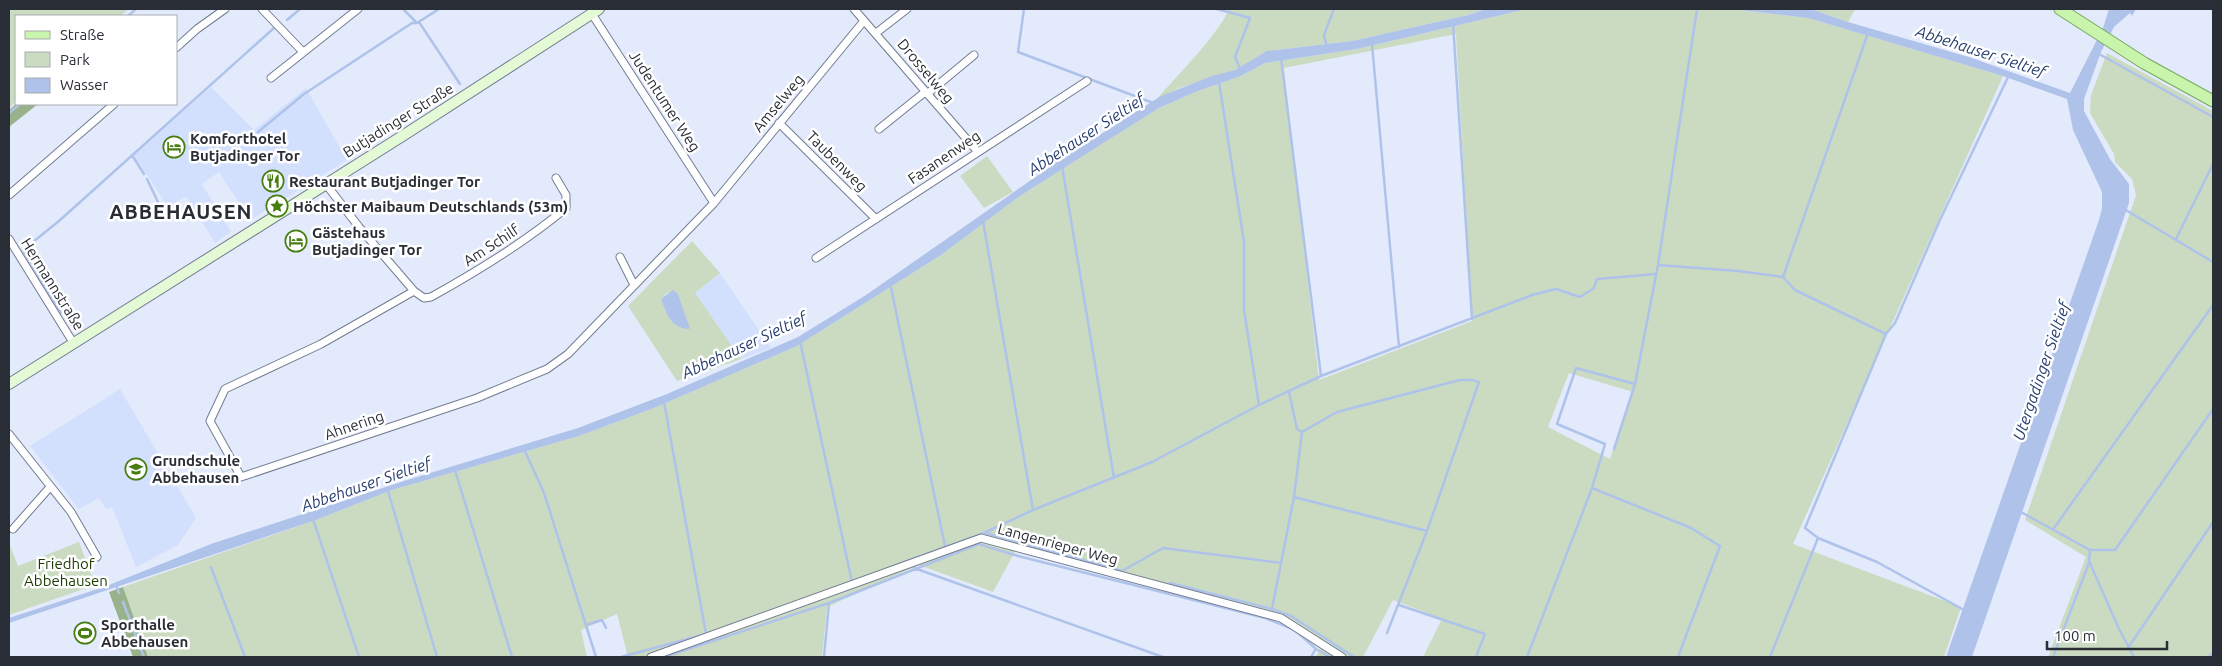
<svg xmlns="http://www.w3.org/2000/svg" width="2222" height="666" font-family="Ubuntu,sans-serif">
<rect width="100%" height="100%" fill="#e2eafc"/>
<path fill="#d2e0fd" d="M211,87L254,130L306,88L347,160L250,220L219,172L202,184L231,232L215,243L186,196L168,207L134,155Z
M720,273L771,348L741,359L695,293Z
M120,389L196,518L178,545L136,567L112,507L106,509L99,498L79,509L30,446Z"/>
<path fill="#cbdbc2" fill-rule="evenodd" d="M9,9H129L120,16H16V101L9,108Z
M1229,9H1486L1468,15L1352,41L1276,50L1235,70L1179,88L1153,103C1173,80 1219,34 1229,9Z
M1527,9H1733L1808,18L2003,76L1793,544L1961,607L1944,657H1423L1442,619L1393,600L1363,657H1316L1320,649L1269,610L1017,548L993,592L919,565L827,607L822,657H628L617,614L581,630L587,657H148L123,587L316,520L392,490L579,436L654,408L797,346L941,255L1020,196L1159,108L1198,91L1241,76L1265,63L1357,49ZM1456,34L1472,321L1319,380L1284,68ZM1569,373L1633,392L1610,459L1548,427Z
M1811,9H1855L1848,22Z
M2107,53L2213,111V657H2048L2086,557L2025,520L2136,195L2132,179L2115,162L2114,154L2090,113L2091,95Z
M987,156L1013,192L984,208L960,176Z
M692,241L720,273L695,293L741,359L677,381L628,306ZM667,293L678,294L683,312L666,313L661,299Z
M79,542L95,585L9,615V543L18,566Z"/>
<path fill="#9ab28c" d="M16,104H38L9,127V110Z
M123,587L148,657H133L109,592Z"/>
<path fill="#afc3ea" d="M1486,9H1527L1357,49L1265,63L1241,76L1198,91L1159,108L1020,196L941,255L797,346L654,408L579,436L392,490L316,520L9,623V618L104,587L211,544L404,481L578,428L667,394L798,337L866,295L1060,160L1161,96L1212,76L1235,70L1267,51L1352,41L1468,15Z
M1733,9H1811L1848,22L1972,58L2070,93L2103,28L2109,9H2136L2132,16L2130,13L2114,27L2101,52L2084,99V111L2110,159L2129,184V203L1972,657H1946L2099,220L2102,208V192L2073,130L2067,99L2003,76L1808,18Z
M673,290L678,294L690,329C672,329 666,314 661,299Z"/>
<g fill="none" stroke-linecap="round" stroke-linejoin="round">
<path stroke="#afc3ea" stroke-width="2.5" d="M403,9L416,22
M1024,9L1018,52L1156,104
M1217,9L1250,18L1235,57L1240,69
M128,16L136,9
M287,20L300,9
M419,22L460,84
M1453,23L1472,319
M1372,44L1399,347
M1327,47L1324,35L1334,9
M2099,54L2213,117
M1281,58L1321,376
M1219,82L1244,242V310L1259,405
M9,113L20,104
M258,132L304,94L412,23H417L439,9
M132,155L144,174
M1062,166L1114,478
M147,179L158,202
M2124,209L2213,262
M983,221L1033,510
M2176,239L2213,164
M1658,265L1738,271L1783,277L1795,290L1886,334
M1783,277L1868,33
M890,283L945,546
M61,313L23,250L59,221L274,28
M800,341L852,582
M664,402L706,634
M1302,432L1337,412L1460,380H1472L1479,382L1427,531L1387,633
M524,449L544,493L596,657
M1614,449L1635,384L1658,265L1697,9
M455,470L512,657
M1592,488L1691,528L1720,546L1678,657
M388,491L437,657
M1294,497L1427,531
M2019,511L2090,550L2089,561L2119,629L2134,657
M313,519L359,657
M2054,528L2213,305
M985,533L1122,571L1163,548L1281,563
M2090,550H2115L2213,409
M211,567L245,657
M888,568L984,533L1033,510L1152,462L1259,405L1321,376L1532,295L1556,289L1580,297L1594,288L1597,279L1656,274
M914,568L1163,657
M1170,583L1272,609L1291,616L1354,657
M116,585L119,593
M123,602L144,657
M1399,605L1485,634L1476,657
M1272,609L1294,497L1302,432L1297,429L1289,392
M1964,610L1877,562L1818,538L1805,528L1886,334L1895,323L1939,222L2009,75
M586,625L602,620L606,628
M2128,648L2213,522
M621,657L702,635
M664,657L829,603L979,544L1018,556L1265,618L1295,630L1316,649L1330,657
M824,657L829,603
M1311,657L1315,650
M1527,657L1592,488L1605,444L1557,424L1576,368L1635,384
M1770,657L1818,538
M2053,657L2089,563
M2209,657L2213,652"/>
<g stroke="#737c90" stroke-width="9">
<path id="minor" d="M262,9L303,52
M854,9L977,151
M592,14L714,203
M876,33L907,9
M176,48L197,29L225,9
M271,78L358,9
M927,94L974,55
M779,123L876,219
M879,129L925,92
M325,183L359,227L414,291L424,298L431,297C478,271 524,243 566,208V195L556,178
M9,195L114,104
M9,239L74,344
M620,257L634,285
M816,258L1087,81
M414,291L321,344L225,389L210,421L241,477L477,398L547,369L568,354L714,203L863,22
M9,434L71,512L97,557
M13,529L50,487
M651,657L981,538L1281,618L1342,657"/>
</g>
<g stroke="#737c90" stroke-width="12">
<path id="secondary" d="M9,384L404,135L599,9"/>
</g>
<g stroke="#7aa95e" stroke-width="13">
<path id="primary" d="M2060,9L2144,63L2213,101"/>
</g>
<use href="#minor" stroke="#fff" stroke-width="7"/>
<use href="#secondary" stroke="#e4f9d5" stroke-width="10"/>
<use href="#primary" stroke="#c9f4ac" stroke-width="11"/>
</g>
<defs>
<g id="hotel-ring" transform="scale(1.125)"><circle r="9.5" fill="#fff" stroke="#477d12" stroke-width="1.5"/><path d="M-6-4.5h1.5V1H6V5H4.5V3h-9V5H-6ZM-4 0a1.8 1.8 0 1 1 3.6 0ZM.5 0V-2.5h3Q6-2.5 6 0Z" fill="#477d12"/></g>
<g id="restaurant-ring" transform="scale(1.125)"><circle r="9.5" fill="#fff" stroke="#477d12" stroke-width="1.5"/><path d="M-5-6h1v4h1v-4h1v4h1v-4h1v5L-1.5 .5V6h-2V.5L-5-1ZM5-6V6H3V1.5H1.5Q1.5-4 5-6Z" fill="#477d12"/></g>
<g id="sight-ring" transform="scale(1.125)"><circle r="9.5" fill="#fff" stroke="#477d12" stroke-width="1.5"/><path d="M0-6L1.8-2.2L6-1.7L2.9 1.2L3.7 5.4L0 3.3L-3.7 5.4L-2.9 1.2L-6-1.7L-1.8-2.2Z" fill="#477d12"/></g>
<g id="school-ring" transform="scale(1.125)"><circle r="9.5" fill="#fff" stroke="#477d12" stroke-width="1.5"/><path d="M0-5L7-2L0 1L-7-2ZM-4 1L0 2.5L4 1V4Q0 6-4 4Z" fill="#477d12"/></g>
<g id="stadium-ring" transform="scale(1.125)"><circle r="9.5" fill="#fff" stroke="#477d12" stroke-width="1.5"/><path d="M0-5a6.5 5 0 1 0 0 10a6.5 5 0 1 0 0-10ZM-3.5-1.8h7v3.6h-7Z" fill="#477d12"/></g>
</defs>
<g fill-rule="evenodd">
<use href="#hotel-ring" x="174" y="147"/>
<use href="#restaurant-ring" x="273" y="181"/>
<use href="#sight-ring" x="277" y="206"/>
<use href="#hotel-ring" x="296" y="241"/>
<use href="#school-ring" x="136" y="469"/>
<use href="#stadium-ring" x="85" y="633"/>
</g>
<g text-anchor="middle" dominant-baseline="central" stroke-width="5" stroke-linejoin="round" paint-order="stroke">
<g font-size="15" fill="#292d35" stroke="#fff">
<text transform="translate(926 71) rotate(50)">Drosselweg</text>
<text transform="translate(665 101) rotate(57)">Judentumer Weg</text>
<text transform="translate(778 103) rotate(-50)">Amselweg</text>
<text transform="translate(398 120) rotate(-32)">Butjadinger Straße</text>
<text transform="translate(944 157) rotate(-34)">Fasanenweg</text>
<text transform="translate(837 161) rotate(45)">Taubenweg</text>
<text transform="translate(491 245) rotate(-33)">Am Schilf</text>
<text transform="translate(53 284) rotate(58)">Hermannstraße</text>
<text transform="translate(354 425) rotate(-19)">Ahnering</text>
<text transform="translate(1058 544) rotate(15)">Langenrieper Weg</text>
</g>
<g font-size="15" font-weight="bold" fill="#292d35" stroke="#fff" text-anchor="start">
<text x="190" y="138">Komforthotel<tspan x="190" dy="17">Butjadinger Tor</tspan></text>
<text x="289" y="181">Restaurant Butjadinger Tor</text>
<text x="293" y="206">Höchster Maibaum Deutschlands (53m)</text>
<text x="312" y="232">Gästehaus<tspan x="312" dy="17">Butjadinger Tor</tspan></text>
<text x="152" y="460">Grundschule<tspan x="152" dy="17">Abbehausen</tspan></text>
<text x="101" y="624">Sporthalle<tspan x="101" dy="17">Abbehausen</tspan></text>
</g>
<g font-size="15" fill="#1c3a00" stroke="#fff">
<text x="66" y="563">Friedhof<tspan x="66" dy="17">Abbehausen</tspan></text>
</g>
<g font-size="16" font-style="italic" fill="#2a4072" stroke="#fff">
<text transform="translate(1981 51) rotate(18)">Abbehauser Sieltief</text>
<text transform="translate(1086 134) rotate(-33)">Abbehauser Sieltief</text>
<text transform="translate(744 345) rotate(-25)">Abbehauser Sieltief</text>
<text transform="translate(2041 371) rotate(-71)">Utergadinger Sieltief</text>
<text transform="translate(366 484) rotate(-19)">Abbehauser Sieltief</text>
</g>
<g font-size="20" font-weight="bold" letter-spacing="1" fill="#292d35" stroke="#fff">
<text x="181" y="211">ABBEHAUSEN</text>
</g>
</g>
<rect width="2222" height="666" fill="none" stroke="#292d35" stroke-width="20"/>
<rect x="15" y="15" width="162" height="90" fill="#ffffff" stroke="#a9abae"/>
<rect x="25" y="31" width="25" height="8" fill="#c9f4ac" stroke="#a9abae"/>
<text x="60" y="40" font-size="15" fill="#292d35">Straße</text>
<rect x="25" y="52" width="25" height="15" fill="#cbdbc2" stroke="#a9abae"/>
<text x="60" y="65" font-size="15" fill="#292d35">Park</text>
<rect x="25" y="78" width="25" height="15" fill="#afc3ea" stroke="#a9abae"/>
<text x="60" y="90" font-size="15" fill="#292d35">Wasser</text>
<path d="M2047 641v8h120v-8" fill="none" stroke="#292d35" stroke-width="2.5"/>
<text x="2054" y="641" font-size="15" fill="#292d35" stroke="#ffffff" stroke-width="4" paint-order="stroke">100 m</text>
</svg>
